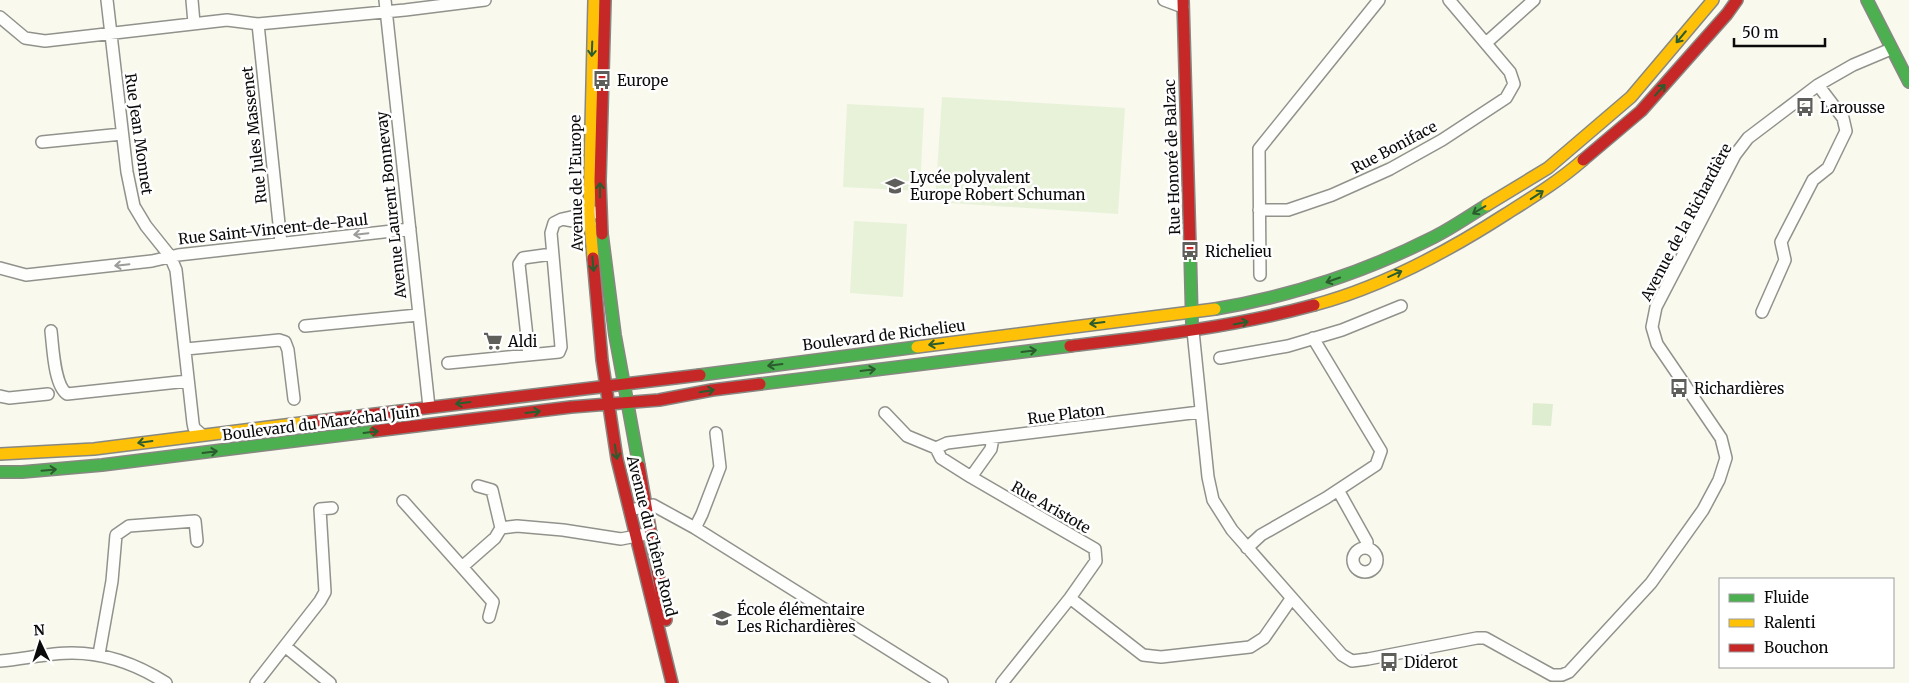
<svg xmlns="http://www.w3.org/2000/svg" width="1909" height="683" font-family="Merriweather,serif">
<rect width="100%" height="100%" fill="#f9f9ee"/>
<path fill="#deedd0" d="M1533,403L1553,404L1551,426L1532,425Z"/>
<path fill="#e7f2d9" d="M942,97L1125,108L1118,214L935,202Z
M847,104L924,108L920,191L843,187Z
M854,221L907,224L903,297L850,293Z"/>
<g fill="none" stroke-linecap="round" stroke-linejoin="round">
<g stroke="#92928d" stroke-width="14">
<path id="street" d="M107,0L127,172L134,206L146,226L170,256L176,270L193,423L194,428L201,434
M192,0L194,23
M385,0L429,407
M1164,0L1183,7
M0,17L25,38L45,41L227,20L258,24L405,10L485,0
M258,24L281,243
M1486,43L1534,0
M42,142L122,134
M1259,210H1288L1332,195L1390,169L1442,140L1506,98L1514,84L1510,72L1449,0
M590,224L562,219L594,212V213
M0,268L26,275L152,261L178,255L410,229
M1260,275L1259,149L1379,0
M1762,312L1785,260L1781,242L1813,180L1828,168L1846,131L1843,118L1818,85
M305,326L418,315
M51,331C53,347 54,385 67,394L188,381
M1193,331L1208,477L1213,500L1232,530L1342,655L1352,661L1368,659L1477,638H1485L1552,675H1562L1569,672L1651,583L1703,510L1719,480L1726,458L1721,438L1657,344L1652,327L1656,307L1735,155L1748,138L1818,85L1853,65L1891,49
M186,349L279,340L285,342L288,350L294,399
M529,355L519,264L523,258L552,254
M1220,358L1288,346L1342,330L1401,306
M448,363L559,352L561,347L551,233L554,223L562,219
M0,396L9,398L48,394
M885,413L907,436L936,448L941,458L971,477L1095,549L1096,561L1070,598L1002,683
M936,448L947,443L1200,412
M971,477L991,449L993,438
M478,486L492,490L501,528L517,526L563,530L621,539L651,533
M1338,490L1367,542V548
M403,501L462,567L495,538L501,528
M630,510L653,505L695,528L942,683
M695,528L702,514L720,467L716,433
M1353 560a12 12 0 1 1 24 0a12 12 0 1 1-24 0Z
M1247,548L1261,535L1326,498L1376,465L1381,451L1313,338
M462,567L493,602L489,617
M1070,598L1143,655L1161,657L1250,647L1264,638L1291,599
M286,647L330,683
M99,654L112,581L116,535L129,526L195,521L197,541
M0,661C24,659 48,653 72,653C106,653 138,665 166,683
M256,683L320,601L325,592L320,509L332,508"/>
</g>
<g stroke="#888883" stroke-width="14">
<path id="fast" d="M1867,0L1909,82
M602,234L615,335L639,466
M1190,246L1192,325
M1215,309C1292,296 1365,272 1434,237C1452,228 1469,216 1487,205
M700,375L917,347
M760,384L1070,346
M0,472H22L102,465L375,431"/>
</g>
<g stroke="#888883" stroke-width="14">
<path id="slow" d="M1487,205L1548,168L1631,97L1713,0
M593,258L589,212L594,0
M1314,305C1382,287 1447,252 1506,214C1533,197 1559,181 1583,160
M917,347L1215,309
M0,454L94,449L309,422"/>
</g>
<g stroke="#888883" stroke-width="14">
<path id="jam" d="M1183,0L1190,246
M1583,160L1641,111L1727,14L1737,0
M602,234L600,181L605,0
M593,258L602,360L617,459L672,683
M1070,346C1153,336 1233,327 1314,305
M309,422L700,375
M375,431L571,407L659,400L712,390L760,384
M639,466L666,620"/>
</g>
<use href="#street" stroke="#fefefc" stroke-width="11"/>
<use href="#fast" stroke="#4caf50" stroke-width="11"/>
<use href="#slow" stroke="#ffc107" stroke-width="11"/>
<use href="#jam" stroke="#c62828" stroke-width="11"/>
</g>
<defs><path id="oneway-shaft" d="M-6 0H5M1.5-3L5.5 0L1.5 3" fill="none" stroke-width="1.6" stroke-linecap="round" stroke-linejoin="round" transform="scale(1.25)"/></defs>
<g stroke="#2b5c2d">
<use href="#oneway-shaft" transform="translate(1681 37) rotate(130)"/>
<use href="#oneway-shaft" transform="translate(592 49) rotate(92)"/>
<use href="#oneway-shaft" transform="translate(1660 90) rotate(-48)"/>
<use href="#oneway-shaft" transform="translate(600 190) rotate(-90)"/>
<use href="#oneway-shaft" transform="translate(1537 195) rotate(-33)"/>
<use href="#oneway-shaft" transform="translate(1479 210) rotate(149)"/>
<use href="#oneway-shaft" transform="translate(593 264) rotate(85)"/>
<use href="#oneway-shaft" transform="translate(1395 274) rotate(-24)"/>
<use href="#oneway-shaft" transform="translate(1333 280) rotate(161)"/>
<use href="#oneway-shaft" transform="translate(1097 323) rotate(173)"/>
<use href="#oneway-shaft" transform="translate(1241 323) rotate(-11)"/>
<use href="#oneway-shaft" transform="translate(936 344) rotate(173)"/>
<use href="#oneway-shaft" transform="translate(1029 351) rotate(-7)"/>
<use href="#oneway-shaft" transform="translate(775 365) rotate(173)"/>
<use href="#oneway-shaft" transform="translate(868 370) rotate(-7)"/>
<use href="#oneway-shaft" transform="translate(707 391) rotate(-10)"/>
<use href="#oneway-shaft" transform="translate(463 403) rotate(173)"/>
<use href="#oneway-shaft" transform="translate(533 412) rotate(-7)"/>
<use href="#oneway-shaft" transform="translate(371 432) rotate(-7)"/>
<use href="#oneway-shaft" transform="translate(145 442) rotate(172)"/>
<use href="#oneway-shaft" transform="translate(210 452) rotate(-7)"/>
<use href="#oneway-shaft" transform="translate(616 452) rotate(81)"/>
<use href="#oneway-shaft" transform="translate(49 470) rotate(-5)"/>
</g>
<g stroke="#9c9c9b">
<use href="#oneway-shaft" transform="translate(361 234) rotate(174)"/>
<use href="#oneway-shaft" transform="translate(122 265) rotate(174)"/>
</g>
<defs>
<g id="bus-bare" transform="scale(1.5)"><path d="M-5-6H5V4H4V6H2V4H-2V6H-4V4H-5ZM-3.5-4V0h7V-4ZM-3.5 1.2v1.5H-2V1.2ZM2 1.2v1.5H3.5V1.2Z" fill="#5e5e5a" stroke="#fff" stroke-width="2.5" paint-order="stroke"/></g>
<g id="school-bare" transform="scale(1.5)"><path d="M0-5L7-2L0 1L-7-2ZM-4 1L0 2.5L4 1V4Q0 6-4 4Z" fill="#5e5e5a" stroke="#fff" stroke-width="2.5" paint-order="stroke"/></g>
<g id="supermarket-bare" transform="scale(1.5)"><path d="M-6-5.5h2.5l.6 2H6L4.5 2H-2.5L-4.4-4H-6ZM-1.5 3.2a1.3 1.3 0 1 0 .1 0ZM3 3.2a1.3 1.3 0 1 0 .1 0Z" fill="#5e5e5a" stroke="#fff" stroke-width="2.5" paint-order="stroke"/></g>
</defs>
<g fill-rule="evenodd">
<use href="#bus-bare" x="602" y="80"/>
<use href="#bus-bare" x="1805" y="107"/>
<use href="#school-bare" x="895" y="186"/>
<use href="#bus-bare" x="1190" y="251"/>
<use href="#supermarket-bare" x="493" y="341"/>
<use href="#bus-bare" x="1679" y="388"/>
<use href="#school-bare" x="722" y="618"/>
<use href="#bus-bare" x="1389" y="662"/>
</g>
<g text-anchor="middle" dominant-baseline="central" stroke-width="5" stroke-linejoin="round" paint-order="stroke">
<g font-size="15" fill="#0a0a0a" stroke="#fff" text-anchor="start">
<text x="617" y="80">Europe</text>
<text x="1820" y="107">Larousse</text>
<text x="910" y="177">Lycée polyvalent<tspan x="910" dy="17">Europe Robert Schuman</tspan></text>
<text x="1205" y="251">Richelieu</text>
<text x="508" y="341">Aldi</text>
<text x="1694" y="388">Richardières</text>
<text x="737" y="609">École élémentaire<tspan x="737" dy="17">Les Richardières</tspan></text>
<text x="1404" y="662">Diderot</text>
</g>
<g font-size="15" fill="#0a0a0a" stroke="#fff">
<text transform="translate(139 134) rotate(82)">Rue Jean Monnet</text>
<text transform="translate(254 135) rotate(-96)">Rue Jules Massenet</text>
<text transform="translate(1394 147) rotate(-28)">Rue Boniface</text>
<text transform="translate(1172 157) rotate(-92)">Rue Honoré de Balzac</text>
<text transform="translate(576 183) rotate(-91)">Avenue de l’Europe</text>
<text transform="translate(391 205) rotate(-96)">Avenue Laurent Bonnevay</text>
<text transform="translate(1686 222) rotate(-62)">Avenue de la Richardière</text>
<text transform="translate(273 229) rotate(-6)">Rue Saint-Vincent-de-Paul</text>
<text transform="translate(884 335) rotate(-7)">Boulevard de Richelieu</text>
<text transform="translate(1066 414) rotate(-7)">Rue Platon</text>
<text transform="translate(321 423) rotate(-7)">Boulevard du Maréchal Juin</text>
<text transform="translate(1051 507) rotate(30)">Rue Aristote</text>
<text transform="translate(652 536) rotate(76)">Avenue du Chêne Rond</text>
</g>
</g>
<rect x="1719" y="578" width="175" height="90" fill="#ffffff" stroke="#9d9d9d"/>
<rect x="1729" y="594" width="25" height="8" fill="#4caf50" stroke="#9d9d9d"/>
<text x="1764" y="603" font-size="15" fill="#0a0a0a">Fluide</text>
<rect x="1729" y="619" width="25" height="8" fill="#ffc107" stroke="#9d9d9d"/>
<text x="1764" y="628" font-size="15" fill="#0a0a0a">Ralenti</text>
<rect x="1729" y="644" width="25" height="8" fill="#c62828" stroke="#9d9d9d"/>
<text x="1764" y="653" font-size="15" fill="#0a0a0a">Bouchon</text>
<g transform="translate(40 643) rotate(356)" stroke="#ffffff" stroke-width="4" paint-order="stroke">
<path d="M0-4L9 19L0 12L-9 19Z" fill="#0a0a0a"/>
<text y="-8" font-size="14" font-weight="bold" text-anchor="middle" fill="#0a0a0a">N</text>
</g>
<path d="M1734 38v8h91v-8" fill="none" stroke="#0a0a0a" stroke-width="2.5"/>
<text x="1742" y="38" font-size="15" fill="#0a0a0a" stroke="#ffffff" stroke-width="4" paint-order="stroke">50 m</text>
</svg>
